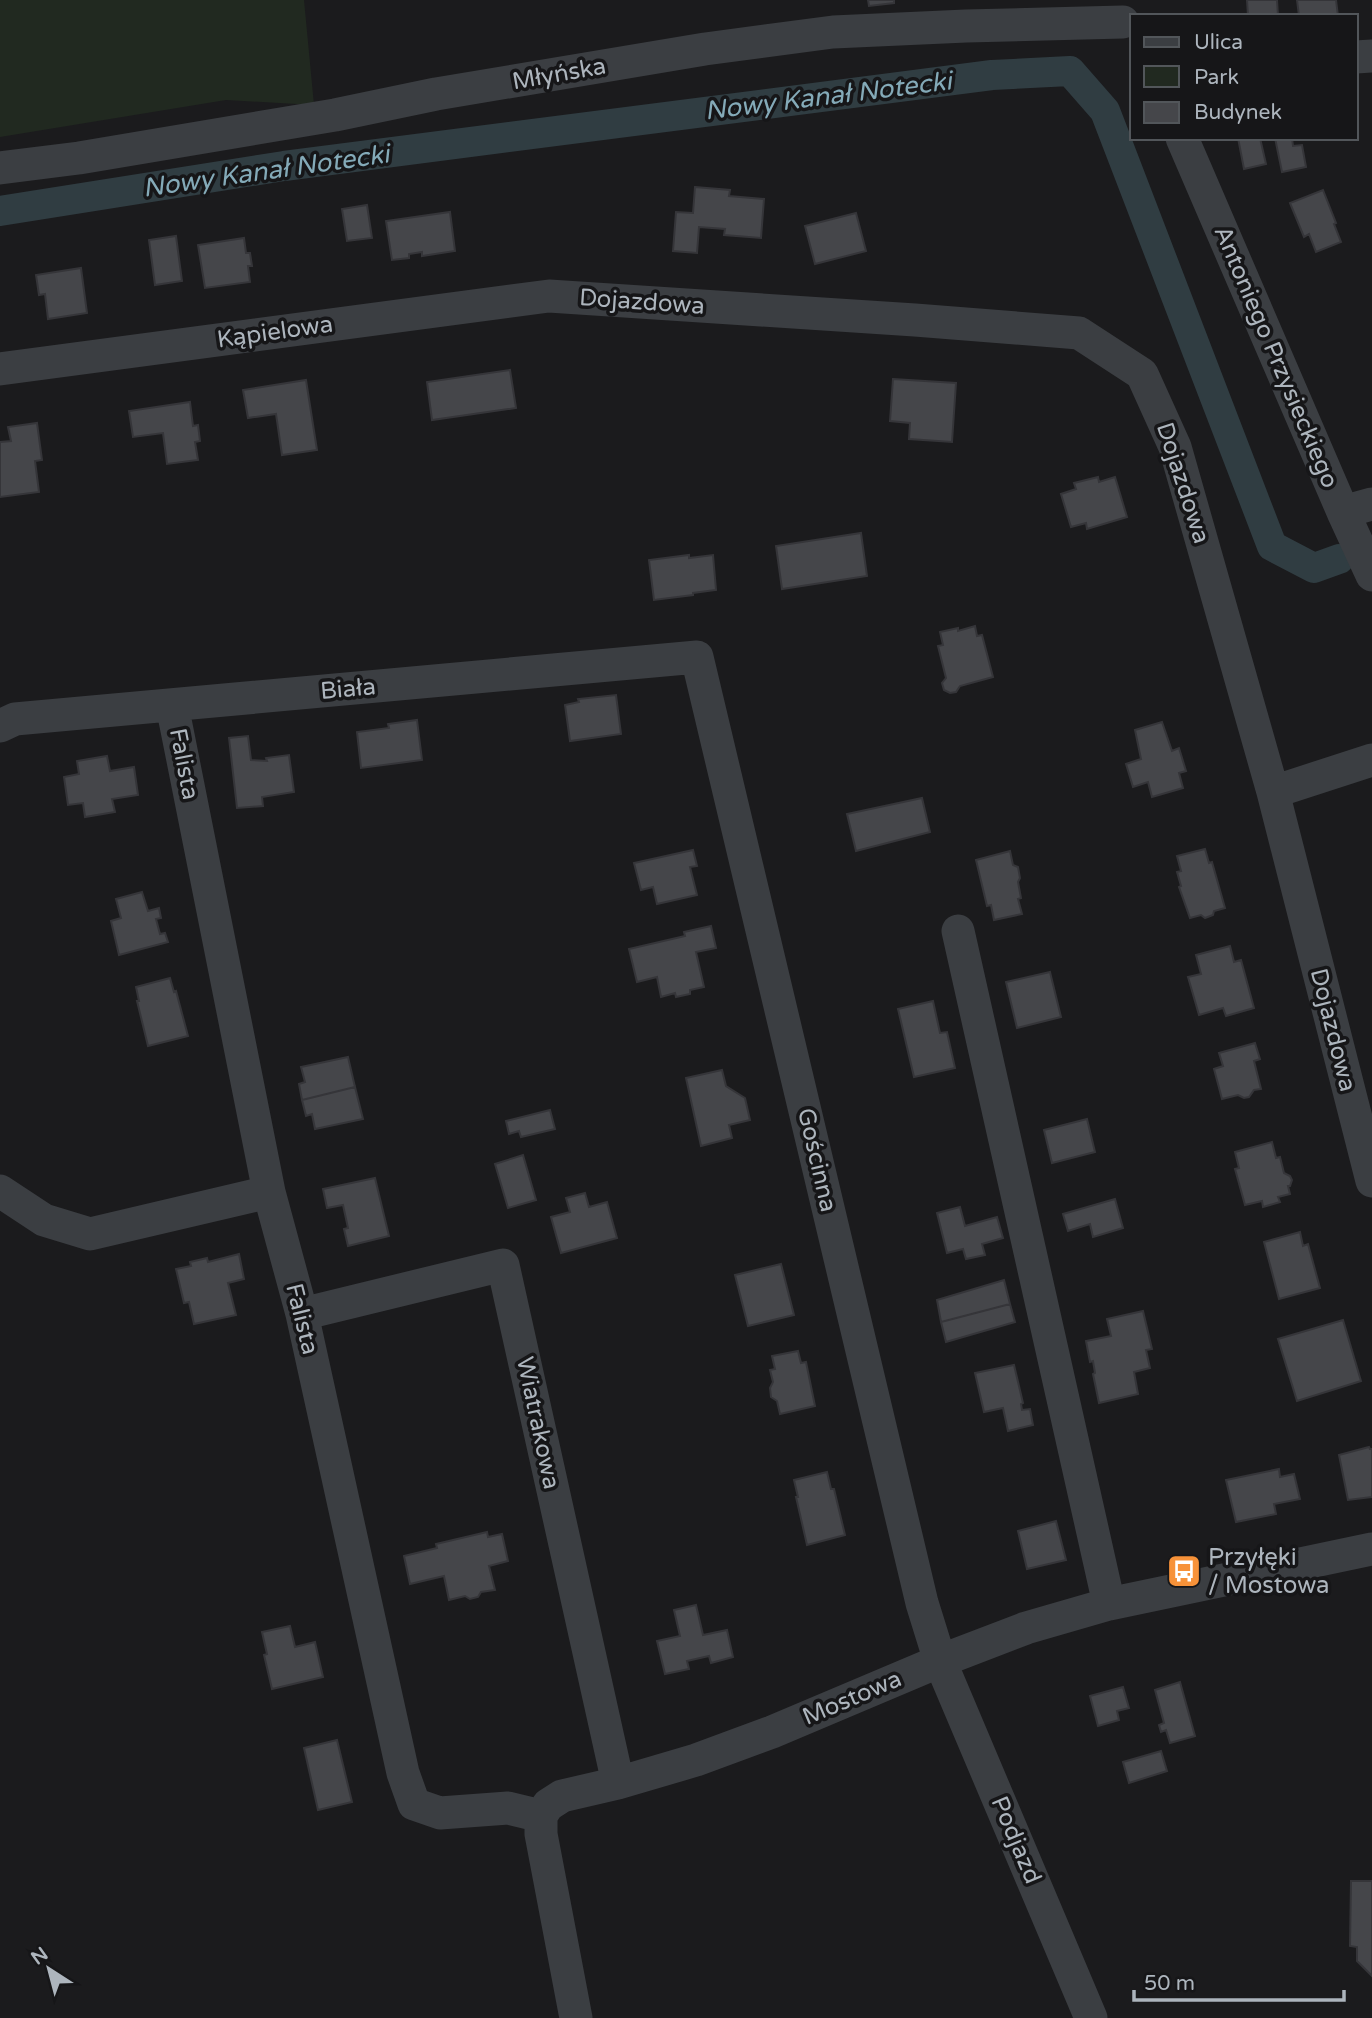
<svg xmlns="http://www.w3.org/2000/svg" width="1372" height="2018" font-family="'Varela Round',sans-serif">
<rect width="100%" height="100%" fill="#1b1b1d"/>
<path fill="#212920" d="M0,0H304L314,105L226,100L0,137Z"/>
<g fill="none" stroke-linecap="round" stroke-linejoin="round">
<path stroke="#303d42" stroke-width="30" d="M0,211L284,166L992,75L1070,71L1105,111L1272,546L1314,568L1339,559"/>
</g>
<path fill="#45464a" stroke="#353539" stroke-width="2" d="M868,0H894V3L869,6Z
M1247,0H1277L1278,16H1248Z
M1297,0H1336L1338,16H1299Z
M1238,138H1260L1266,164L1244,169Z
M1275,138H1292L1293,146L1302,145L1306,167L1282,172Z
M695,187L730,190L729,196L764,199L761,238L724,235L725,229L699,227L697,253L673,251L676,212L693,213Z
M1323,190L1336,223L1334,224L1341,242L1316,252L1309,234L1304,237L1290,203Z
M367,205L372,238L347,241L342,209Z
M450,212L455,251L422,256V252L409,254V258L392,260L386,221Z
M856,213L866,251L815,264L805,226Z
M176,236L182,281L155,285L149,240Z
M244,238L246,253H250L252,266H248L250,282L205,288L198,245Z
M81,268L87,313L48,319L45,294L39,295L36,275Z
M510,370L516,408L432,420L427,382Z
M893,379L956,383L952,442L909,439L910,423L890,421Z
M306,380L317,450L282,455L276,414L248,418L243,390Z
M190,402L193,426L198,425L200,441L195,442L198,460L167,464L163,433L133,437L129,411Z
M37,423L42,460L35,461L39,492L0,497V442L11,441L8,427Z
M1098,477L1099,482L1115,477L1127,517L1087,529L1086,523L1071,527L1061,494L1076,489L1074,483Z
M861,533L867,576L782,589L776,546Z
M689,555V558L713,555L716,590L693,593V595L654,600L649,560Z
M975,626L977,636L982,635L993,677L960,686L956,692L950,693L944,690L942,683L946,678L938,646L943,645L940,632L958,628V631Z
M616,695L621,734L570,741L565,705L579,702L578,699Z
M417,720L422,760L361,768L357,732L389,728L388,724Z
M1162,722L1172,751L1179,748L1186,771L1179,773L1183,788L1152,797L1148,782L1133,787L1126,764L1141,759L1135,730Z
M248,736L251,760L267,761L266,758L289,755L294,792L262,797L263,806L237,808L229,738Z
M107,756L110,771L134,767L138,795L112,799L115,812L85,817L83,803L68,805L64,777L79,774L77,761Z
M922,798L930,832L856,851L847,814Z
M1205,849L1209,863L1212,862L1225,908L1214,911L1213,915L1205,918L1201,915L1190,918L1179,887L1181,886L1177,872L1181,871L1177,856Z
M693,850L697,866L690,867L697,895L657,904L653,887L641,890L634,863Z
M1010,851L1013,865L1018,867L1020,878L1018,882L1021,898L1018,899L1022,914L994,920L991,905L987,906L976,860Z
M142,892L148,911L159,908L161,918L156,919L160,934L165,933L168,942L119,955L111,921L121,918L116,899Z
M711,926L716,948L696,952L704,987L690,990V994L676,997L675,993L661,997L657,977L637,982L629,949L685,936L684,932Z
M1230,946L1234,962L1241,960L1254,1008L1226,1016L1223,1008L1199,1015L1188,977L1201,974L1196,955Z
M1050,972L1061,1017L1017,1028L1006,982Z
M170,978L174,992L176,991L188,1036L148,1046L137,1001H139L136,987Z
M933,1001L940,1033L947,1032L955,1068L914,1077L898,1009Z
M1255,1043L1260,1059L1254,1061L1261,1089L1254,1090L1249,1097L1244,1098L1238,1095L1222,1099L1214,1069L1223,1066L1219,1053Z
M348,1057L355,1087L302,1100L299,1084L305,1082L301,1067Z
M722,1070L726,1086L745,1098L750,1120L729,1125L732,1138L701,1146L686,1078Z
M355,1087L363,1119L315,1129L312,1114L306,1116L302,1100Z
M550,1110L555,1129L521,1137L519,1131L509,1134L506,1121Z
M1087,1119L1095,1152L1052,1163L1044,1130Z
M1272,1142L1276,1158L1280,1157L1284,1173L1290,1176L1292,1180L1290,1186H1288L1290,1194L1278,1197L1280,1202L1263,1207L1262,1201L1245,1205L1235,1169L1239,1168L1235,1152Z
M523,1155L536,1200L508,1208L495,1164Z
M375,1178L389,1236L348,1246L344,1229L348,1228L343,1205L327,1208L323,1189Z
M585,1193L589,1207L607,1202L617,1238L561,1253L551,1217L570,1212L566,1198Z
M1115,1199L1123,1228L1093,1237L1090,1224L1068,1231L1063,1214Z
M960,1207L965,1226L997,1217L1003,1238L982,1244L985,1255L966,1259L963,1249L947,1253L937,1213Z
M1300,1232L1303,1246L1308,1244L1320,1288L1279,1299L1264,1242Z
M239,1254L244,1279L228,1283L236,1315L194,1324L189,1302L184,1303L176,1269L191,1266L190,1262L207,1258L208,1262Z
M781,1264L794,1315L748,1326L735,1275Z
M1004,1280L1010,1304L941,1322L937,1300Z
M1010,1304L1015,1322L946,1342L941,1322Z
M1143,1311L1152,1349L1146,1350L1150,1368L1134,1372L1138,1394L1099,1403L1093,1374L1095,1373L1093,1361L1090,1362L1086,1341L1111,1336L1107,1319Z
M1343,1320L1361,1381L1297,1401L1278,1339Z
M798,1351L801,1363L806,1362L815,1406L780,1414L777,1401L771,1397L770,1388L773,1382L770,1370L775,1369L772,1356Z
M1014,1365L1023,1403L1021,1404L1022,1410L1030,1409L1033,1425L1008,1431L1003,1408L984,1412L975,1373Z
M1369,1447L1370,1449H1372V1497L1348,1500L1339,1455Z
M1279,1469L1280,1477L1294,1474L1300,1499L1274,1504L1276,1514L1236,1522L1226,1480Z
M827,1472L831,1489H834L845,1535L807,1545L796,1497H798L794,1480Z
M1056,1521L1066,1560L1027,1569L1018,1531Z
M487,1532L488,1537L502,1534L508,1561L489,1566L495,1590L481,1592L478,1597L470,1599L465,1596L449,1600L444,1576L410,1584L404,1556L437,1548L436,1544Z
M696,1605L703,1635L727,1630L733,1657L711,1663L709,1656L687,1661L689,1669L665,1674L657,1641L680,1636L674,1610Z
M290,1626L295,1647L315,1642L323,1677L272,1689L264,1655L267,1654L262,1632Z
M1180,1682L1195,1736L1170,1743L1166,1730L1161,1732L1159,1725L1164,1723L1155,1690Z
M1123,1687L1129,1708L1117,1711L1119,1720L1098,1726L1090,1696Z
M337,1740L352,1802L318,1810L304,1748Z
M1161,1751L1167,1771L1129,1783L1123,1762Z
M1351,1881H1372V1976L1357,1961V1947L1350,1946Z"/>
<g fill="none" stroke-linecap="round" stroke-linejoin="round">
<path stroke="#3b3e42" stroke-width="33" d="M1356,57L1372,56
M1182,138L1343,512L1372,575
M0,168L79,158L335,115L436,94L705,49L833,32L966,26L1123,22
M0,369L549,296L915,320L1079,333L1142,374L1175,447L1273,792L1372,1181
M1343,512L1372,504
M172,705L269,1192L302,1314L403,1773L414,1804L440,1813L508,1808L541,1816
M0,726L15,719L697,657L922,1603L940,1661L1091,2018
M1273,792L1372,760
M958,931L1109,1604
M0,1191L44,1220L90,1234L269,1192
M302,1314L503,1265L618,1783
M576,2018L541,1834V1816L548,1805L562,1796L618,1783L696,1760L772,1732L940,1661L1026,1628L1109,1604L1372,1549"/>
</g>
<defs>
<g id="bus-square" transform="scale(1.75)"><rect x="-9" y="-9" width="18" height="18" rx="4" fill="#f79239" stroke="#161618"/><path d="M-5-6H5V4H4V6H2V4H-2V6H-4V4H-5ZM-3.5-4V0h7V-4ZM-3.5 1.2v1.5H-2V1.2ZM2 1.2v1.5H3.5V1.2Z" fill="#fff"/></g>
</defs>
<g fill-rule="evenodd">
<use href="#bus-square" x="1184" y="1571"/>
</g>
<g text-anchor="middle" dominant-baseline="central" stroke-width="7" stroke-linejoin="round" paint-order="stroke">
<g font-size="24" fill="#adb5bd" stroke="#161618">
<text transform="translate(559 74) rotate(-10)">Młyńska</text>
<text transform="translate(642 302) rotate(4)">Dojazdowa</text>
<text transform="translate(275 332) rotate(-8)">Kąpielowa</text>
<text transform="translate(1276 357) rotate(67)">Antoniego Przysieckiego</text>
<text transform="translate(1183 483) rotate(72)">Dojazdowa</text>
<text transform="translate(348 689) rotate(-5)">Biała</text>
<text transform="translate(184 764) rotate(79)">Falista</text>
<text transform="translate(1333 1030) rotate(76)">Dojazdowa</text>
<text transform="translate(817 1160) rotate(77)">Gościnna</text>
<text transform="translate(302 1319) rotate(76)">Falista</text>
<text transform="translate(538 1423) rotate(78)">Wiatrakowa</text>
<text transform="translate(852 1698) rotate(-23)">Mostowa</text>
<text transform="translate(1016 1840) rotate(67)">Podjazd</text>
</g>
<g font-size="24" fill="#adb5bd" stroke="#161618" text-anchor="start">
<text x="1208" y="1557">Przyłęki<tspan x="1208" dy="28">/ Mostowa</tspan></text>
</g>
<g font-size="26" font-style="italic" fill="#84aab8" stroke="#161618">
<text transform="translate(828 96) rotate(-7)">Nowy Kanał Notecki</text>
<text transform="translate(266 171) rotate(-8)">Nowy Kanał Notecki</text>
</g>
</g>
<rect x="1130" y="14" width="228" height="126" fill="#161618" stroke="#52565a" stroke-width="2"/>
<rect x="1144" y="37" width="35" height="10" fill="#3b3e42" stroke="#52565a" stroke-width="2"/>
<text x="1194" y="49" font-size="21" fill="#adb5bd">Ulica</text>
<rect x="1144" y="66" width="35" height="21" fill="#212920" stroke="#52565a" stroke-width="2"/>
<text x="1194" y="84" font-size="21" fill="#adb5bd">Park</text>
<rect x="1144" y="102" width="35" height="21" fill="#45464a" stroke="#52565a" stroke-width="2"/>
<text x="1194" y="119" font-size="21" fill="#adb5bd">Budynek</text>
<g transform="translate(49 1969) rotate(324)" stroke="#161618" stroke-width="5" paint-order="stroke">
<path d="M0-5L12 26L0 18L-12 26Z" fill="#adb5bd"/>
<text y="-10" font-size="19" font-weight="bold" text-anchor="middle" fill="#adb5bd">N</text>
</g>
<path d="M1134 1990v10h210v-10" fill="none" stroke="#adb5bd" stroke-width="3.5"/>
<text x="1144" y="1990" font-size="21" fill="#adb5bd" stroke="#161618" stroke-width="5" paint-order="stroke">50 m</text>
</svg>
